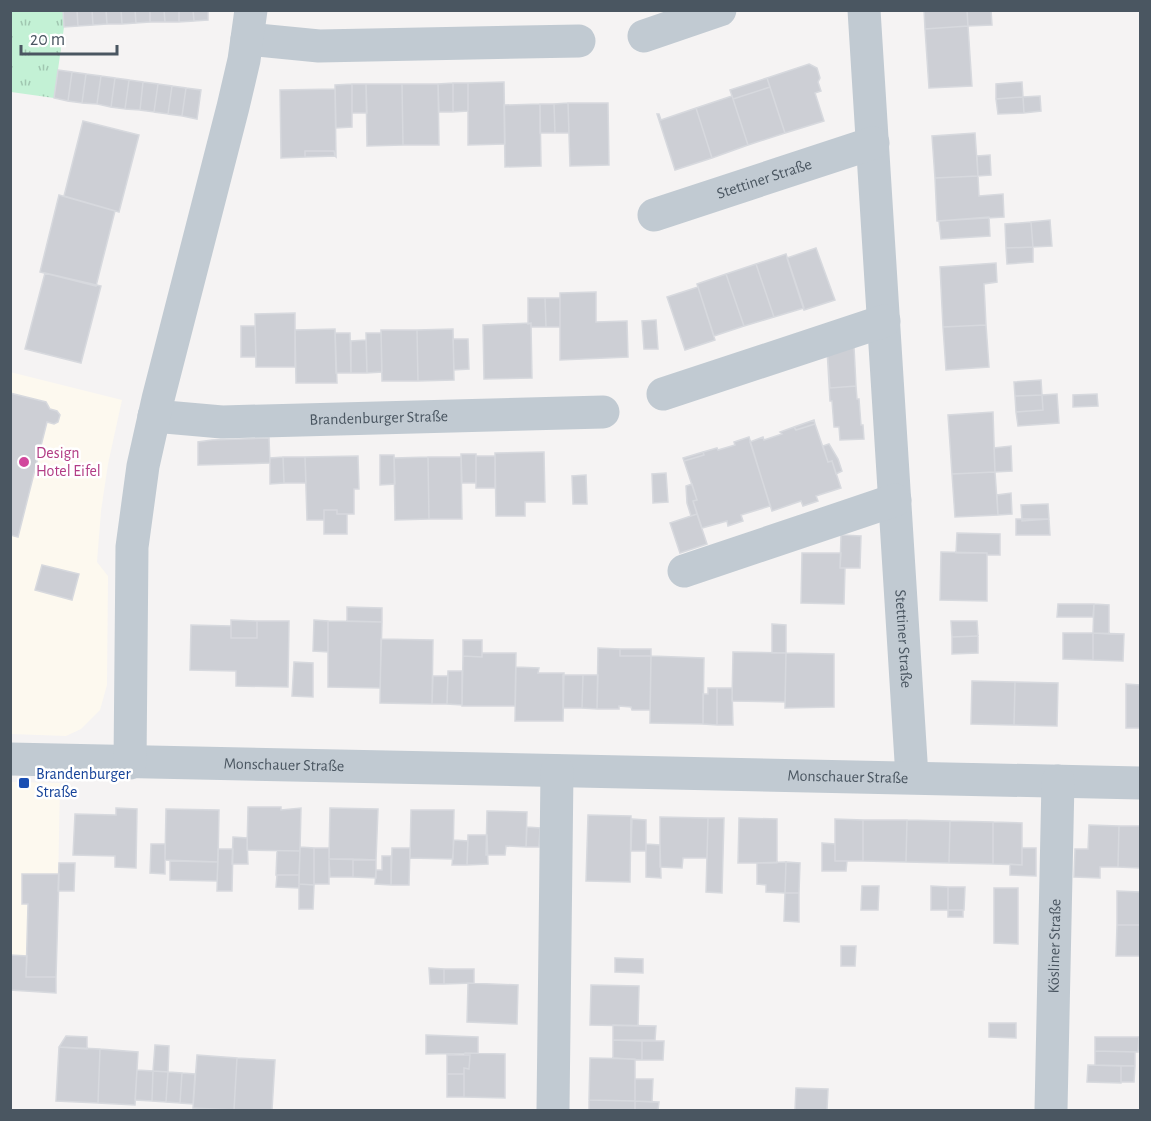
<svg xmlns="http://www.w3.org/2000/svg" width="1151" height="1121" font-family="'Alegreya Sans',sans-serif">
<defs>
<pattern id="grass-tufts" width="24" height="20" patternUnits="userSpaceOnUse" patternTransform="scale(1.5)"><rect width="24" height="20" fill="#c3f1d5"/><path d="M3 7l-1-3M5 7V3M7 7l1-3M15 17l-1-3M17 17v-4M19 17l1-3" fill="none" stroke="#a0c6b0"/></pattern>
</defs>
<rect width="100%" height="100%" fill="#f5f3f3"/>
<path fill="#fdf9ef" d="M10,372L122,400L108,464L101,511L97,562L108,576L107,685L100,710L81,729L66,736L11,734Z
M10,782L60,783L56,993L11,990Z"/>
<path fill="url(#grass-tufts)" d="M11,10L63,11L64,27L54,98L11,92Z"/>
<path fill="#cdcfd5" stroke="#d7d9de" stroke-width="1.5" d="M63,10H77L78,26L64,27Z
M77,10H92L93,25L78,26Z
M92,10H106L107,24L93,25Z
M106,10H121L122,24H107Z
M121,10H135L136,23L122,24Z
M135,10H150V22L136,23Z
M150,10H164L165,22H150Z
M164,10H179V22H165Z
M179,10H193L194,21L179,22Z
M193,10H208V20L194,21Z
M924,10H967L968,26L925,29Z
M967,10H991L992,25L968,26Z
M968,26L972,86L929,88L925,29Z
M809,64L817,68L820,78L818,82L821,91L815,93L824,121L785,133L767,78Z
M58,70L72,72L68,101L54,98Z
M72,72L86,74L82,103L68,101Z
M86,74L101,76L97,104L82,103Z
M101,76L115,78L111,107L97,104Z
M115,78L129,80L125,109L111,107Z
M767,78L770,87L733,99L730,90Z
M129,80L143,82L140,110L125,109Z
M143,82L158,84L154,112L140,110Z
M504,82L505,144L468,145V83Z
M1022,82L1023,97L996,99V84Z
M453,83H468V111L453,112Z
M453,83V112H439L438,84Z
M158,84L172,86L168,114L154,112Z
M352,84H366L367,113H352Z
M352,84V127L336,128L335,85Z
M366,84H402L403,145L367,146Z
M402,84H438L439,145H403Z
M172,86L186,88L182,116L168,114Z
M770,87L785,133L748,145L733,99Z
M186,88L201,90L197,119L182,116Z
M335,89L336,157L335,156L334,151H305V157L281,158L280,90Z
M732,96L748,145L712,158L696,108Z
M1040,96L1041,111L1024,113L1023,97Z
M1023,97L1024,113L998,114L996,99Z
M568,103H608L609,165L570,166Z
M568,103L569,133H555L554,104Z
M540,104L541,166L505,167L504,105Z
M540,104H554L555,133H540Z
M696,108L712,158L675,170L657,114H659L661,120Z
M83,121L139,135L119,212L64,196Z
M975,133L978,176L935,178L932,136Z
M305,151H334L335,156L305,157Z
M990,155L991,175L978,176L977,156Z
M978,176L979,196L1003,194L1004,217L937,221L935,178Z
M59,195L115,211L96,286L40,272Z
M989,217L990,236L941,239L939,221Z
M1050,220L1052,246L1033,247L1031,222Z
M1031,222L1033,247L1006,248L1005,224Z
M1033,247V262L1007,264L1006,248Z
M816,248L835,300L804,310L787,258Z
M786,254L804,308L774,317L756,264Z
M996,263L997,282L984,284L986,325L943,327L940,267Z
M756,264L774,317L744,326L726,274Z
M45,273L101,286L81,363L25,349Z
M726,274L744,326L714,336L697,284Z
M698,287L715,340L685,350L667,297Z
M596,292V322L627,321L628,357L560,360V293Z
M528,298H545L546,327H531V323L528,324Z
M545,298H560V327H546Z
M295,313V367H256L255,314Z
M656,320L658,349H644L642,321Z
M531,323L532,378L484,379L483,325Z
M986,325L989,367L946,370L943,327Z
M241,326H255L256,357H241Z
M335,329L337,383H296L295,330Z
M453,329L454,380L418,381L417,330Z
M381,330H417L418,381H382Z
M335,333H350L351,373H336Z
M366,333H381L382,372L367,373Z
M453,339H468L469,369L454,370Z
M366,340L367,373H351V341Z
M854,347L856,386L830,388L827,349Z
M827,349L830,388L856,386L857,399H859L861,425H863L864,439L840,440L839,427H834L832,401H830Z
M1041,380L1042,395L1015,396L1014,382Z
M10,393L46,402L50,409L57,411L60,415L58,422L54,424L47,422L18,537L10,535Z
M1057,394L1059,423L1018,426L1016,412L1043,410L1042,395Z
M1097,394L1098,406L1073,407V395Z
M1042,395L1043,410L1016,412L1015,396Z
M993,412L995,472L952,474L948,415Z
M814,420L815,424L796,430L794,427Z
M815,424L828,462L832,461L841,488L816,496L818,501L803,506L801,501L772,511L750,442L763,437L764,440L782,434L780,432L794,427L796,430Z
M749,437L770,506L741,515L743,521L728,526L727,521L702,528L693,501L697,500L684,461L704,455L703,452L717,448L718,450L735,445L734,442Z
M269,438L270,463L198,465V442L212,440Z
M829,444L838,459L842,471L836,474L832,461L828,462L823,446Z
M1011,446L1012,471L995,472L994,448Z
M544,452L545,502H525V516H496L495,453Z
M703,452L704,455L684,461L683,458Z
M461,454H476V483H462Z
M380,455H394L395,484L380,485Z
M358,456L359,489H354V514H337V510H324V520H307L305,457Z
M476,456H495V488H476Z
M283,457H305L306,483H284Z
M283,457L284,483L270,484V458Z
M428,457L429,519L395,520L394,458Z
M428,457H461L462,519H429Z
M995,472L998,515L955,517L952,474Z
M666,473L668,502L653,503L652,474Z
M586,475L587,504H573L572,476Z
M692,484L697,500L693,501L697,514L691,516L687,503L686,486Z
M1011,493L1012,514L998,515L997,495Z
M1048,504L1049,519L1022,521L1021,505Z
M324,510H337V514H347V534H324Z
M697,514L707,544L680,553L670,523Z
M1016,519H1049L1050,535H1016Z
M957,533L1000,534V555H987V553H956Z
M841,535L861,536L860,568H840Z
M941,552L987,553V601L940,600Z
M802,553H841L840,568H845L844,604L801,603Z
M42,565L79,574L72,600L35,590Z
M1058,604H1094L1093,617H1057Z
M1094,604L1109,605V634L1093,633Z
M347,607L382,608V622L347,621Z
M231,620L257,621V638H231Z
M314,620L328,621V652L313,651Z
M257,621H289L288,687L236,686V671L190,670L191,625L231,626V638H257Z
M328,621L382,622L380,688L328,687Z
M951,621H977L978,636L952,637Z
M772,624L786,625V653H772Z
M1063,633H1093V660L1063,659Z
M1093,633L1124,634L1123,661L1093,660Z
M978,636V653L952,654V637Z
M381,639L433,640L432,704L380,703Z
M463,640H482V657L463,656Z
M598,648L620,649V656H651L650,710H632L631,707L619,706V709H597Z
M620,649H651V656H620Z
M733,652L786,653L785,702L732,701Z
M482,653H516L515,706H462L463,656L482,657Z
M786,653L834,654V707L785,708Z
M651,656L704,658L703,724L650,723Z
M294,662L313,663V697L292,696Z
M516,667L539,668L538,673H564L563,721H515Z
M448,671H462V705L447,704Z
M563,675H583L582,708H563Z
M583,675H598L597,709L582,708Z
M433,676H448L447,704H432Z
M972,681L1015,682L1014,725L971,724Z
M1015,682L1058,683L1057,726L1014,725Z
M1126,684L1140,685V728H1126Z
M708,688H717V725L703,724V694H708Z
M717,688H732L733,725H717Z
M248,807H281V810L301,808L300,851L247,850Z
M116,808L137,809L136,868L115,867V856L73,855L75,814L116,815Z
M330,808L378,809L376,860L329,859Z
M166,809L219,810L218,862L165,860Z
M411,810H454L453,859L410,858Z
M487,811L527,812L526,847L506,846L505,855H486Z
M588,815L631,816L630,882L586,881Z
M660,817L708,818L707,858H683L682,868L660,867Z
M708,818H724L722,893L706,892Z
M739,818L777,819V863H738Z
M632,819L646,820V851H631Z
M835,819L863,820V861H835Z
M863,820H907L906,862L863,861Z
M907,820L950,821L949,863L906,862Z
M950,821L993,822V864L949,863Z
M993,822L1022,823V865L993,864Z
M1089,825L1119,826L1118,867H1100V878L1074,877L1075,849H1088Z
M1119,826H1140V868L1118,867Z
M527,827L540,828L539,847H526Z
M468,835H487L488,864L467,865Z
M233,837L247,838L248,864H232Z
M454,840L468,841L467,865H452Z
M822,843L835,844V861H847L846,871H822Z
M151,844H165V874L150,873Z
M646,844L660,845L661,878L646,877Z
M300,847L314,848V885L299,884Z
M314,848H329V884H314Z
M392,848H410L409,885H391Z
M1022,848H1036V876L1010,875V864L1022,865Z
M218,849H233L232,891H217Z
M277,851H300L299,875H276Z
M382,856H391V885L375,884L376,870H382Z
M329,859H353V877H330Z
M353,859L376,860V878L353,877Z
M170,861L218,862L217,881L170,880Z
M786,862L800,863L799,893H785Z
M786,862L785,893L766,892V885L757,884V863Z
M59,863H75L74,891H58Z
M22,874H59L56,977H26L28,904H22Z
M277,875H299V888L276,887Z
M299,884L314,885L313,909H299Z
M862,886H879L878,910H861Z
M931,886L948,887V910H931Z
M948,887H965L964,910H948Z
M994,888H1018V944L994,943Z
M1117,891L1140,892V925H1117Z
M785,893H799V922L784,921Z
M948,910H963V917H948Z
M1117,925H1140V956H1116Z
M841,946H856L855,966H841Z
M10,955L27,956L26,977H56V993L10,990Z
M615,958L643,959V973L615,972Z
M429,968L444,969V984H430Z
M444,969H474V983L444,984Z
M468,983L518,985L517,1024L467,1022Z
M591,985L639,986L638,1026L590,1025Z
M989,1023H1016V1038L989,1037Z
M613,1025L656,1026L655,1040H613Z
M426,1035L478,1037V1053L426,1054Z
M66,1036L87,1037V1049L59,1047Z
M1095,1037H1139L1138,1052L1095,1051Z
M613,1040L642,1041V1060L613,1058Z
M642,1041H664L663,1060H642Z
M155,1045L169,1046L168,1072L153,1071Z
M59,1047L100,1049L98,1103L56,1101Z
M100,1049L138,1052L135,1105L98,1103Z
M1095,1051L1135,1052V1066L1095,1065Z
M465,1053L505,1054V1098L464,1097V1068L469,1069L470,1055H464Z
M197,1055L237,1058L234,1110L193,1108Z
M447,1055H470L469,1069L464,1068V1074H447Z
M237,1058L275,1060L272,1110H234Z
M590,1058L635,1059V1101L589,1100Z
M1088,1065L1121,1066V1083L1087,1082Z
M1121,1066H1135L1134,1082H1121Z
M137,1070L153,1071L152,1101L135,1100Z
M153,1071L168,1072L166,1102L152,1101Z
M168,1072L182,1073L180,1103L166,1102Z
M182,1073L195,1074L193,1104L180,1103Z
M447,1074H464V1097H447Z
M635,1079H653L652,1102L635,1101Z
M796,1088L828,1089L827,1110H795Z
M589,1100L635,1101V1110H589Z
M635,1101L659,1102L658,1110H635Z"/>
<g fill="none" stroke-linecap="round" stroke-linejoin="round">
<g stroke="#c1cad2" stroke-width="33">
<path id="s1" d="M864,10L912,777"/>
<path d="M644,36L720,10"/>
<path d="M247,39L319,46L579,41"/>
<path id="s2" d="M654,215L873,143"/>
<path d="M663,394L884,321"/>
<path id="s3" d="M154,416L222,422L603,412"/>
<path d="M684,571L895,500"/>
<path id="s4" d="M10,759L1140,783"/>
<path d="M130,763L132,547L143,466L158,399L233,107L244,60L251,10"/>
<path d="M553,1110L557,771"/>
<path id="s5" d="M1051,1110L1058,781"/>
</g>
</g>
<circle fill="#d1479c" stroke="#fff" stroke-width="2" cx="24" cy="462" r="6"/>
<rect fill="#1a4fb4" stroke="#fff" stroke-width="2" x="18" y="777" width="12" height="12" rx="3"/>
<g text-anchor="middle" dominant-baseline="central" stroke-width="5" stroke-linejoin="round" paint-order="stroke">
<g font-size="16" fill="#4a5661" stroke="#fff">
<text stroke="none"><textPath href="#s2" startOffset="116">Stettiner Straße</textPath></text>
<text stroke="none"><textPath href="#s3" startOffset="225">Brandenburger Straße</textPath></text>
<text stroke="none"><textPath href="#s1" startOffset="630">Stettiner Straße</textPath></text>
<text stroke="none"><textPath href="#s4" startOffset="274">Monschauer Straße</textPath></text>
<text stroke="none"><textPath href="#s4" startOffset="838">Monschauer Straße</textPath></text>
<text stroke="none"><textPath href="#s5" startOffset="164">Kösliner Straße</textPath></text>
</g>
<g font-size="16" fill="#b23c85" stroke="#fff" text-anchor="start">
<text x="36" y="453">Design<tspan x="36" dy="18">Hotel Eifel</tspan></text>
</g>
<g font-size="16" fill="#164399" stroke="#fff" text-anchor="start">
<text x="36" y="774">Brandenburger<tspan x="36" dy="18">Straße</tspan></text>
</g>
</g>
<rect width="1151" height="1121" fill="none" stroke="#4a5661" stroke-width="24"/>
<path d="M21 45v9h96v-9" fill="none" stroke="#4a5661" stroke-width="3"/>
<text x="30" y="45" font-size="18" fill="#4a5661" stroke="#ffffff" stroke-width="4.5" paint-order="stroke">20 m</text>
</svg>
